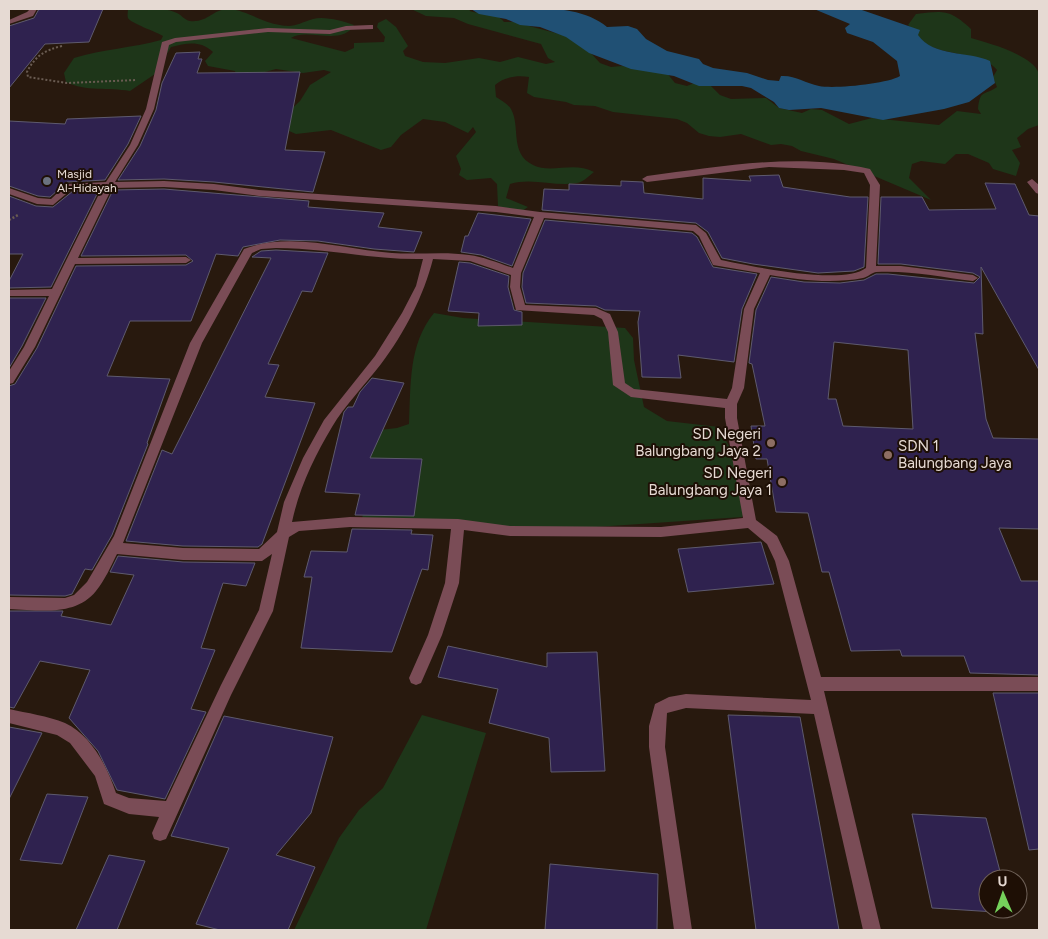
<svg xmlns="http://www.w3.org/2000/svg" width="1048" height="939" font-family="Figtree,sans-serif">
<rect width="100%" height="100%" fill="#28190e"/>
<path fill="#1e3619" d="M128,9C142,7 164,7 177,13C182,15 184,20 190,21C208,23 214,8 229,9C246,10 263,23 280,25C295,28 299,23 313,19C325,16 342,21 354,25C342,47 307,27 291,38L345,52L354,48V43L384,42L385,37L377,27L378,23L386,19L396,27L408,46L403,51L405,56L423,62L445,63L479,58L500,62L518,57L546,64L555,62L548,58L541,44L468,24L454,18L426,16L411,9H469L470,11C481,15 496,11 504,22H514L578,39L600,63L611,67L622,66L666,72L675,83L687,86L697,82L709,84L720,95L731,99L766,98L779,108L802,113L811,109L822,110L849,124L872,118L939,125L957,111L981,114L978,109C980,89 984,96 997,87L993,77L997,70C986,54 946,55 928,45C920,40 915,31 908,25L916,14C944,11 949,9 971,29V38C988,43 1034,55 1039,74C1043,85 1039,112 1039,125L1028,129L1017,138L1021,147L1012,150L1020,163L1016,176L993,169L989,163L968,154H956L945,164L921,161L912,164L909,178L931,200L834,159L801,151L792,146L781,144L771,145L741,134L720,137L709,136L699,133L687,123L677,119L613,112L595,106L574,105L566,102L534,97L527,93L529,77C517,75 504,77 495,85L496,97C501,100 508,104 511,109C521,127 509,153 533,165C551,174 574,161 594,172C589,176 583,182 577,183C555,187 532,177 510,184L506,198L528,207L519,213L498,206L497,184L491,178L467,180L459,175L461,169L456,156L476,132L473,127L468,133L445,122L423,119L401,135L391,147L381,150L331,130L296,134L289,131L290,127L283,117L300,101L310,85L331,72L324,70L303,73L276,69L265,72L259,77L238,80L235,71L208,66L205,61L213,52C200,40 187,43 171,47L155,74L130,91C108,87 86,92 66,82L64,73L74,58C103,49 132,48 161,40L163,36C157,32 130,23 128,18C127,15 128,12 128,9Z
M434,313L463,318L625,328L633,338L634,360L644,407L667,421L719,427L754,494L742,517L596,527H516L362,521L371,431L397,428L409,424C411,385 408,345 434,313Z
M422,715L486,733L426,930H294L339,838L359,810L383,788Z"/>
<path fill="#205074" d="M471,9C511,9 575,0 607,27L628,26L637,29L646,39L667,51L699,59L703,64L713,68L747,73L768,80L779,81L781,76C795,75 805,83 819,86C834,89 887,84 900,76L897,61L873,42L847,33L845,28L850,24L814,9H859L920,30L918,35C933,57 969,51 990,61L995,83L969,102L944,109L894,118L883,120L821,108L789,110L779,108L774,102L751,88L742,86H699L674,76L631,69L589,53L566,37L540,27L520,25L506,19L479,14Z"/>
<path fill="#2f224f" stroke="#5e5a6e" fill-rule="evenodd" d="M39,9H103L89,42L45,44L9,88V26L34,18Z
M200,52L198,59H202L197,73L300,72L285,150L325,152L313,192L214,182L164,179L118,180L140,146L156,110L162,83L176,53Z
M141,116L128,144L105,180L67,182L50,197L38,196L9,186V121L65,124L67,119Z
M779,175L783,187L850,197H868L864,267L854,271L818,273L753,264L722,258L708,232L696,223L542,210L544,189L569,190V184L621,186V181L643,182L644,193L703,199V178L751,181L749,176Z
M985,183L1015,184L1029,215L1039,216V370L981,267L983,334L975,333L986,419L993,438L1039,439V529L999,528L1021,581H1039V675L970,673L964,656H902L900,650L851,651L829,572H822L808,513L776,512L767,459H756L751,426H765L752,364L749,363L756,310L771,277L804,282L840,283L864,280L876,274H888L974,283L980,277L973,273L901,264H878L881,197H922L929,210L996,209ZM834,342L908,350L913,429L843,426L836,399H828Z
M164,189L309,201L308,207L384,213L378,227L422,232L414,252L374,249L318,241L280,240L243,247L238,256L216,254L191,321H130L107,376L170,379L147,443L148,444L112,535L92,570L85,569L72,594L65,596L9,595V386L15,384L37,348L76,266L186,265L193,261L186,255L81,256L113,190Z
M99,190L51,287L9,288V281L23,254H9V196L36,206L53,207L73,191Z
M478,213L531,219L512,266L481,255L461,252L465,236H468Z
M545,220L692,233L697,237L713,267L757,274L742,309L734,362L678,355L681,378L642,377L638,322L640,311L605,310L596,306L526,303L522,287L523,273Z
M276,250L328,253L312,292L302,291L268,364L279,365L265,397L315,403L262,544L258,547L183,546L126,541L162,450L172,454L271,258L252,257L261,251Z
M459,262L470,263L509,276L508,287L514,310L522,312V325L478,326L479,313L448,311Z
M9,298H46L22,346L9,368Z
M372,378L404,383L370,458L422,459L414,516L355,515L360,494L325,492L344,412L348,407H353L360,392Z
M352,529L412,530L411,534L433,535L428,570L422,569L392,652L301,648L312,577H304L311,551L347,552Z
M761,542L774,584L688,592L678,549Z
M118,556L183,562L255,563L246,586L223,583L201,648L215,650L191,709L206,712L165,799L117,790L98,751L69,718L90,670L40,661L14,708L9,707V611H63L61,616L111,625L134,575L110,572Z
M448,646L547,667V653L597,652L605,771L551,772L549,738L489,723L498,689L438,677Z
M993,693H1039V849L1029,850Z
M728,715L800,717L839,930H756Z
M224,716L333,737L311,813L276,855L315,867L288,930H220L196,924L229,848L171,836Z
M9,727L42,733L9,799Z
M47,794L88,797L62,864L20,860Z
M912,814L986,818L1002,879H988V909H1010L1011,913L932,908Z
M109,855L145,861L117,930H76Z
M550,864L658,874L657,930H545Z"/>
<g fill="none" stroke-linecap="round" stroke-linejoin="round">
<path stroke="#6a5c52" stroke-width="2" stroke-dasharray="2 2" stroke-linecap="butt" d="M62,46C45,50 35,56 27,72L28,77L67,83L137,80"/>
<path stroke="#6a5c52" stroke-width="2.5" stroke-dasharray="2 2" stroke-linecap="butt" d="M9,220L18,215"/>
<path fill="#7a4c56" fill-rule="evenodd" d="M30,9H37L33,16L9,24V20L27,12Z
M370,25H373V29L346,30L330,34L268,32L176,42L169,45L154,109L138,145L115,182L164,181L214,184L259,190L496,206L540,212L696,225L706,233L721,260C751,266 842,286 866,268L870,185L864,173L844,170L769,167L647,182L642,179L647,176C720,167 797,152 870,169L880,185L876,266H901L973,275L978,278L973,281C941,277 908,270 876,272C871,273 868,277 863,278C832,284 800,280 770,275L754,309L744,388L737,404V418L756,520L777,536L789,561L821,677H1039V691H824L881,930H863L814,714L686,708L667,713L665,747L692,930H674L649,747V726L655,704L669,697L686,694L811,700L775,561L767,544L748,528L661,537L510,536L464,530L459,583L442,635L421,683L416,685L411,683L409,678L428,635L445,583L451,529L350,527L299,531L289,537L273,611L231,695L166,839L160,841L154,839L152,833L159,817L129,814L104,804L95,776L70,743L57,735L9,723V709C27,713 48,716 65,723C91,735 107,766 116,793L129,798L166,801L221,685L259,610L272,554L262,561L183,560L117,554C111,566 105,580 96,591C75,617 39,610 9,609V597L65,598L74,595L87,582L114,536L190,343L244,249C291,231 345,250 392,253C418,255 444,251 469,255C484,257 498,263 513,268L534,217L496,212L259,196L214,190L164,187L112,188L78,258L186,257L191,260L186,263L75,264L35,347L13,383L9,384V371L24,347L49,296H9V290L52,289L102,188L72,189L53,205L37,204L9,194V188L38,198L51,199L67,184L106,182L130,145L146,109L162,42L175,38L268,28L330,30L346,26ZM544,218L693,231L699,236L713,265L760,273L744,309L732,388L727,399L634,389L625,383L618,332L610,314L596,308L525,305L520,287L521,273ZM276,248C325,248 374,260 423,259L416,286L402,313L375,356L324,420L303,458L284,502L277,532L259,549L183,548L123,543L202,343L252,253L261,249ZM433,259L470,261L511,275L510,287L516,310L594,315L602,319L608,332L613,385L631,397L725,408V418L743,518L661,527L510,526L458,519L350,517L292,522C299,489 314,457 332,427C345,405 365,385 381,364C404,334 424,295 433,259Z
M1032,179L1039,185V194L1036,193L1027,182Z"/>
</g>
<circle fill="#6b7280" stroke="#1e0f05" stroke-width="2" cx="47" cy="181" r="5"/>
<g fill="#8d6e63" stroke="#1e0f05" stroke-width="2">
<circle cx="771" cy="443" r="5"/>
<circle cx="888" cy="455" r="5"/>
<circle cx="782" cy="482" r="5"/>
</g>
<g text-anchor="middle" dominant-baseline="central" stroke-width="4" stroke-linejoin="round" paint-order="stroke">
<g font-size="12" fill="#e6dad3" stroke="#1e0f05" text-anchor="start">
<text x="57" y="174">Masjid<tspan x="57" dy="14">Al-Hidayah</tspan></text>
</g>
<g font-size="15" fill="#e6dad3" stroke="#1e0f05" text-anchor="end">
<text x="761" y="434">SD Negeri<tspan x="761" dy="17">Balungbang Jaya 2</tspan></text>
<text x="898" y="446" text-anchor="start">SDN 1<tspan x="898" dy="17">Balungbang Jaya</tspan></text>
<text x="772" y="473">SD Negeri<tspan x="772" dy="17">Balungbang Jaya 1</tspan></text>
</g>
</g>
<rect width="1048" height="939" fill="none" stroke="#e6dad3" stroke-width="20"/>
<g transform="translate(1003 894) rotate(358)"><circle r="24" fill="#1e0f05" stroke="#6e6057"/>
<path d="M0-4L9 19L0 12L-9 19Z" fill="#75d25b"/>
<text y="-8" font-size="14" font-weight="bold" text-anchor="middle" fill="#e6dad3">U</text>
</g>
</svg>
